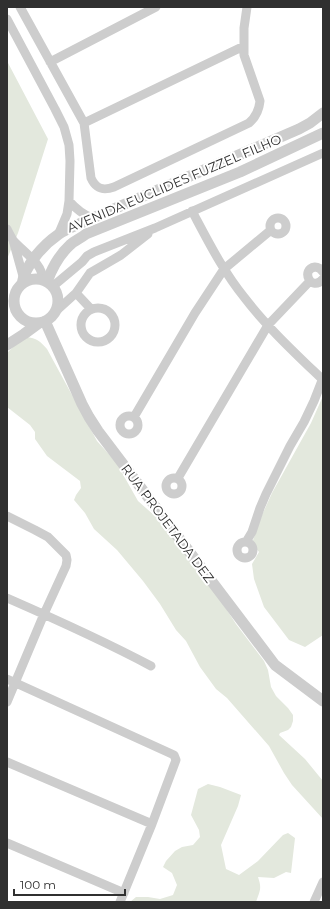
<svg xmlns="http://www.w3.org/2000/svg" width="330" height="909" font-family="Montserrat,sans-serif">
<rect width="100%" height="100%" fill="#fff"/>
<path fill="#e3e8dd" d="M7,61L48,139L18,233L7,259Z
M26,337C37,338 40,341 47,349L97,441L116,462L138,501L155,516L212,587L236,624L264,661L268,670L271,687L276,696L288,708L293,715V721L291,727L288,730L280,733L279,735L305,759L323,781V819L292,785L284,773L269,746L227,698L216,689L200,667L186,641L176,630L160,604L143,581L117,550L94,529L85,513L74,500L76,495L81,488L80,481L47,456L35,439V432L30,425L7,407V353L21,339Z
M323,396V635L305,647L289,640L264,607L254,579L252,564L259,552L252,543L262,515L272,493L311,423Z
M208,784L220,787L241,795L238,806L221,845L226,869L239,875L258,861L283,835L288,833L295,838L291,873L286,872L274,878L258,877C262,889 260,890 256,902H130L136,897H148L160,899L173,895L177,885L172,873L163,867L166,861L175,851L182,847L193,845L200,837L199,830L191,815L198,789Z"/>
<g fill="none" stroke-linecap="round" stroke-linejoin="round">
<path stroke="#cdcdcd" stroke-width="9" d="M20,7L84,123L91,178C96,189 103,191 114,187L249,123C256,117 259,111 260,101L244,55V28L247,7
M7,19L55,109L64,127L69,145L70,161L69,201L67,214L59,233
M50,62L156,7
M84,123L244,46
M69,201C76,209 82,214 92,218
M192,211C208,241 223,271 244,297C267,327 295,353 322,379
M270 226a8 8 0 1 1 16 0a8 8 0 1 1-16 0Z
M7,229C9,233 11,237 13,240C22,251 45,265 42,280
M13,240L23,276
M323,272C321,269 319,267 315,267C300,269 311,293 323,279
M52,287L82,262L87,256L94,252L155,228L323,153
M76,293L91,309
M81 325a17 17 0 1 1 34 0a17 17 0 1 1-34 0Z
M55,312L76,293L90,273L121,255L148,234
M120 425a9 9 0 1 1 18 0a9 9 0 1 1-18 0Z
M134,417L195,313L224,269L271,230
M166 486a8 8 0 1 1 16 0a8 8 0 1 1-16 0Z
M178,478L268,325L310,281
M7,516L35,530L48,537L66,555L67,560L66,566L44,614L7,702
M237 550a8 8 0 1 1 16 0a8 8 0 1 1-16 0Z
M246,542L252,532L260,508L266,494L290,446L304,422L314,401L323,378
M7,598C55,619 104,641 151,666
M7,679L174,755L176,760L152,824L120,902
M7,762L152,824
M7,843L124,893
M314,902L323,882"/>
<path stroke="#cdcdcd" stroke-width="11" d="M14 301a22 22 0 1 1 44 0a22 22 0 1 1-44 0Z
M47,282C52,268 59,255 70,245C74,241 81,238 86,234L240,172L323,133
M22,284C25,265 43,245 59,234C65,230 72,227 79,224L299,129L310,123L323,113
M45,321L82,404L89,417L98,431L275,665L323,701
M7,345L24,334L39,323"/>
</g>
<g text-anchor="middle" dominant-baseline="central" stroke-width="4" stroke-linejoin="round" paint-order="stroke">
<g font-size="13" fill="#303030" stroke="#fff">
<text transform="translate(174 183) rotate(-23)">AVENIDA EUCLIDES FUZZEL FILHO</text>
<text transform="translate(168 523) rotate(53)">RUA PROJETADA DEZ</text>
</g>
</g>
<rect width="330" height="909" fill="none" stroke="#303030" stroke-width="16"/>
<path d="M14 889v6h111v-6" fill="none" stroke="#303030" stroke-width="2"/>
<text x="20" y="889" font-size="12" fill="#303030" stroke="#ffffff" stroke-width="3" paint-order="stroke">100 m</text>
</svg>
